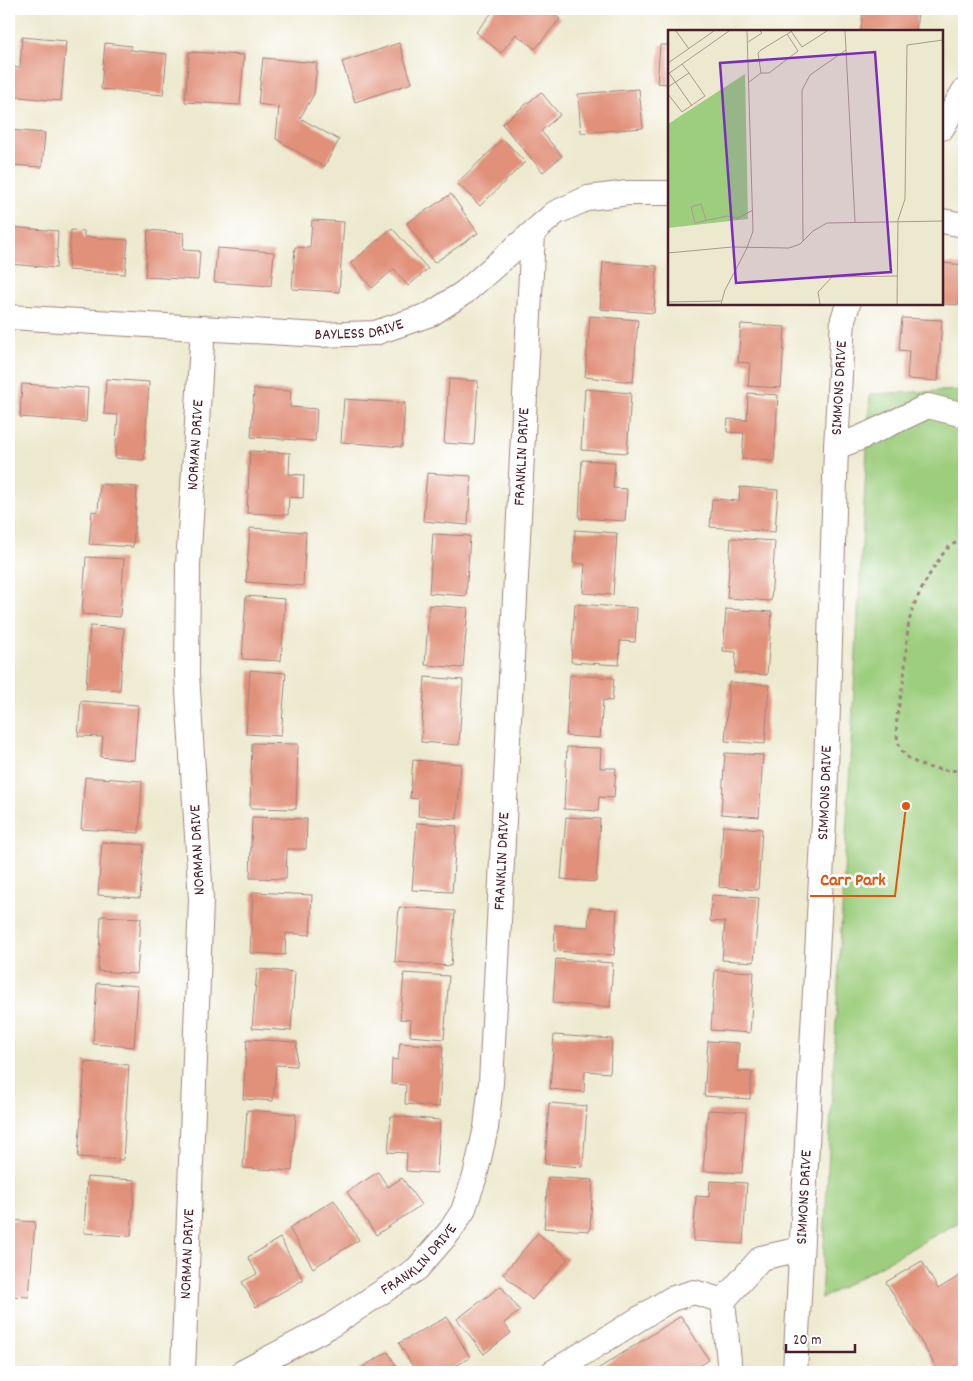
<svg xmlns="http://www.w3.org/2000/svg" width="973" height="1381" font-family="Dekko,sans-serif">
<rect width="100%" height="100%" fill="#fff"/>
<filter id="ink" filterUnits="userSpaceOnUse"><feTurbulence type="fractalNoise" baseFrequency=".02" numOctaves="2"/><feDisplacementMap in="SourceGraphic" scale="10" xChannelSelector="R" yChannelSelector="G"/><feConvolveMatrix kernelMatrix="1 2 1 2 8 2 1 2 1" color-interpolation-filters="sRGB"/></filter>
<filter id="wash" filterUnits="userSpaceOnUse"><feTurbulence type="fractalNoise" baseFrequency=".0096" numOctaves="4" result="noise"/><feDisplacementMap in="SourceGraphic" scale="20" xChannelSelector="R" yChannelSelector="G"/><feGaussianBlur stdDeviation="1.12" result="paint"/><feColorMatrix in="noise" values="0 0 0 0 0 0 0 0 0 0 0 0 0 0 0 0 0 1.4 0 .05"/><feComposite in="paint" operator="in"/></filter>
<g filter="url(#wash)">
<rect width="100%" height="100%" fill="#ede9cf"/>
<path fill="#9dce7e" stroke="#747654" d="M964,390V1219L821,1299L870,394Z"/>
<g id="blocks">
<path fill="#e19079" d="M495,9H548L560,19L535,49L516,34L501,53L476,32Z
M863,9H936V12L918,11L916,31H861Z
M22,37L66,41L61,101L9,96V67L20,68Z
M105,43L131,46V50L167,54L163,95L101,89Z
M399,43L412,83L355,102L342,62Z
M660,45H669V84L657,83Z
M189,52L244,55L240,105L185,102Z
M263,58L317,63L314,94L300,118L339,140L324,167L276,139L279,107L258,104Z
M639,89L643,128L581,133L578,94Z
M541,92L560,115L541,131L562,156L543,172L502,124Z
M9,130L45,133L42,167L9,165Z
M503,139L525,162L480,206L457,183Z
M451,194L478,233L434,263L407,223Z
M312,220L344,222L339,292L292,289L295,247L310,248Z
M9,227L58,231L56,268L9,264Z
M392,228L428,269L408,286L394,269L372,288L351,263Z
M71,230L84,231V237L128,240L125,274L68,270Z
M148,230L184,233L183,250L200,251L198,280L145,277Z
M217,248L274,252L271,286L214,282Z
M603,262L657,266L654,313L600,309Z
M942,263L964,265V305L942,304Z
M590,316L638,320L633,382L585,377Z
M902,318L942,320L938,381L907,379L909,351L899,350Z
M741,324L785,327L781,388L748,386L750,363L738,362Z
M106,379L149,382L144,460L115,458L118,415L104,414Z
M449,379L478,381L474,445L444,443Z
M22,384L88,388L86,422L20,417Z
M254,389L291,391L290,407L317,409L315,441L251,437Z
M585,389L631,393L627,453L581,450Z
M748,393L778,395L774,461L742,459L744,433L727,432L728,419L747,420Z
M344,399L405,403L402,447L341,442Z
M250,451L290,453L289,474L304,475L303,498L289,497L288,515L247,513Z
M582,460L615,462L613,488L627,489L625,521L579,518Z
M427,473L471,476L468,525L423,521Z
M100,484L137,487L133,547L89,544L92,511L98,512Z
M740,487L778,490L775,532L710,527L712,499L739,501Z
M250,528L306,532L303,586L246,582Z
M575,530L617,533L613,595L583,593L585,564L573,563Z
M433,534L470,536L466,596L429,593Z
M731,538L775,541L771,601L727,598Z
M86,557L124,559L120,617L82,614Z
M246,596L285,599L281,661L242,659Z
M575,604L637,608L635,642L620,641L619,665L571,662Z
M429,605L468,608L463,668L425,665Z
M726,609L772,612L767,675L735,673L736,652L723,651Z
M90,626L124,628L120,690L86,688Z
M250,670L286,673L281,736L246,734Z
M570,675L614,678L612,701L603,700L600,738L566,736Z
M425,677L463,680L459,745L421,742Z
M729,682L769,685L765,744L725,741Z
M81,701L138,705L134,760L101,757L103,737L78,736Z
M252,743L298,744L296,809L250,808Z
M567,747L601,748L600,768H616L614,798L599,797L598,811L564,809Z
M725,753L763,755L759,817L721,814Z
M413,760L461,764L457,819L418,816L419,799L410,798Z
M85,777L142,781L139,833L81,829Z
M252,817L307,819L306,849H287L286,879L250,878Z
M566,817L600,819L596,882L561,879Z
M417,823L457,826L452,892L412,890Z
M723,826L762,829L758,890L719,887Z
M102,842L144,845L140,898L98,895Z
M253,892L312,895L310,935L286,933L285,955L250,953Z
M712,895L759,898L754,962L722,960L725,922L710,921Z
M399,907L455,911L451,966L395,962Z
M590,908L617,910L614,955L554,951L555,925L588,927Z
M101,916L141,918L137,974L98,971Z
M556,959L613,963L610,1007L553,1003Z
M257,969L295,972L291,1031L252,1028Z
M715,970L754,972L750,1033L711,1030Z
M404,973L449,976L444,1039L410,1036L411,1020L400,1019Z
M97,983L138,986L134,1047L93,1044Z
M554,1035L612,1039L610,1073L585,1071L584,1092L550,1089Z
M247,1039L297,1042L296,1066L276,1065L273,1101L243,1099Z
M708,1041L739,1043L737,1071L752,1072L750,1099L704,1096Z
M400,1043L443,1046L439,1107L405,1104L406,1085L391,1084L392,1059L398,1060Z
M85,1062L129,1065L123,1160L78,1157Z
M549,1103L587,1106L583,1167L545,1164Z
M247,1110L296,1114L292,1171L243,1168Z
M708,1110L746,1112L742,1173L703,1171Z
M391,1116L440,1120L437,1173L406,1171L407,1153L388,1152Z
M378,1172L388,1187L402,1178L421,1205L376,1235L347,1192Z
M87,1177L135,1180L131,1236L84,1233Z
M548,1177L593,1180L590,1231L544,1228Z
M710,1181L747,1183L743,1244L693,1241L696,1196L709,1197Z
M334,1200L359,1240L313,1268L289,1228Z
M9,1220L35,1222L29,1297L9,1296Z
M538,1233L568,1259L532,1300L503,1274Z
M280,1238L303,1280L256,1307L242,1282L257,1274L248,1257Z
M922,1261L938,1289L964,1273V1372H939L886,1282Z
M501,1286L520,1311L504,1323L511,1333L484,1354L457,1319Z
M681,1316L709,1360L690,1372H593Z
M447,1317L470,1358L445,1372H416L399,1343Z
M388,1352L400,1372H354Z
M914,1366L917,1372H903Z"/>
</g>
</g>
<g filter="url(#ink)">
<use href="#blocks" fill-opacity="0" stroke="#9c847d" stroke-width="1"/>
<g fill="none" stroke-linecap="round" stroke-linejoin="round">
<g stroke="#9c847d" stroke-width="26">
<g id="minor">
<path d="M942,128L964,91"/>
<path d="M942,221L964,225"/>
<path id="s1" d="M9,317L320,335L375,333L431,314L465,292L555,213L588,198L628,193H669"/>
<path d="M836,447L860,438L928,406L964,415"/>
<path id="s2" d="M183,1372L201,900L187,674L188,565L203,328"/>
<path id="s3" d="M243,1372L330,1326L417,1269L450,1231L463,1211L475,1176L486,1128L491,1083L533,233"/>
<path d="M553,1372L671,1299L694,1292L723,1301"/>
<path d="M730,1372L723,1301L761,1258L801,1249"/>
<path id="s4" d="M795,1372L825,802L836,447L843,319L848,304"/>
</g>
</g>
<path stroke="#9c847d" stroke-width="3" stroke-dasharray="4 4" stroke-linecap="butt" d="M964,541C960,542 953,543 950,546C939,555 916,597 912,611C905,632 907,655 904,676C902,698 891,725 900,747C909,768 945,772 964,770"/>
<use href="#minor" stroke="#fff" stroke-width="24"/>
</g>
</g>
<g text-anchor="middle" dominant-baseline="central" stroke-width="5" stroke-linejoin="round" paint-order="stroke">
<g font-size="16" fill="#4a1f2b" stroke="#fff">
<text stroke="none"><textPath href="#s1" startOffset="351">BAYLESS DRIVE</textPath></text>
<text stroke="none"><textPath href="#s4" startOffset="985">SIMMONS DRIVE</textPath></text>
<text stroke="none"><textPath href="#s2" startOffset="928">NORMAN DRIVE</textPath></text>
<text stroke="none"><textPath href="#s3" startOffset="1035">FRANKLIN DRIVE</textPath></text>
<text stroke="none"><textPath href="#s4" startOffset="580">SIMMONS DRIVE</textPath></text>
<text transform="translate(198 850) rotate(-93)">NORMAN DRIVE</text>
<text stroke="none"><textPath href="#s3" startOffset="630">FRANKLIN DRIVE</textPath></text>
<text stroke="none"><textPath href="#s4" startOffset="175">SIMMONS DRIVE</textPath></text>
<text stroke="none"><textPath href="#s2" startOffset="118">NORMAN DRIVE</textPath></text>
<text stroke="none"><textPath href="#s3" startOffset="210">FRANKLIN DRIVE</textPath></text>
</g>
</g>
<g transform="translate(668 30)">
<rect width="275" height="275" fill="#ede9cf"/>
<path d="M77,44L80,189L0,198V94Z" fill="#9dce7e"/>
<path fill="none" stroke="#ac988d" stroke-width="1" d="M8,1L21,19M123,1L134,17L159,1M177,1L187,192M80,12L94,3L92,1M0,33L46,1M1,43L24,76M93,43H101L130,21L119,4M0,44L61,1M81,52L93,43L90,23L93,20L124,1M0,57L21,43L14,34M0,64L14,82L37,66L21,43M38,190L33,174L23,177L27,193L59,186L70,188L85,180M135,211L134,60L142,45L178,20M0,223L64,217L121,218L132,214L145,201L159,193L275,191M0,272L53,271M53,274L57,260L79,218L85,201L79,1M152,274L150,262L164,247L229,246M229,274L230,190L237,169L239,15L275,10"/>
<path fill="#7b2cbf" fill-opacity="0.15" stroke="#7b2cbf" stroke-width="2.5" d="M207,22L223,242L68,253L52,33Z"/>
<rect width="275" height="275" fill="none" stroke="#4a1f2b" stroke-width="2.5"/>
</g>
<path fill="none" stroke="#e0560e" stroke-width="2" d="M906 806L895 896H810"/>
<circle fill="#e0560e" stroke="#fff" stroke-width="2" cx="906" cy="806" r="5"/>
<g font-size="18" text-anchor="middle" font-weight="bold" fill="#e0560e" stroke="#fff" stroke-width="5" stroke-linejoin="round" paint-order="stroke">
<text x="853" y="885">Carr Park</text>
</g>
<rect width="973" height="1381" fill="none" stroke="#fff" stroke-width="30"/>
<path d="M786 1344v8h69v-8" fill="none" stroke="#4a1f2b" stroke-width="2.5"/>
<text x="793" y="1344" font-size="15" fill="#4a1f2b" stroke="#ffffff" stroke-width="4" paint-order="stroke">20 m</text>
</svg>
